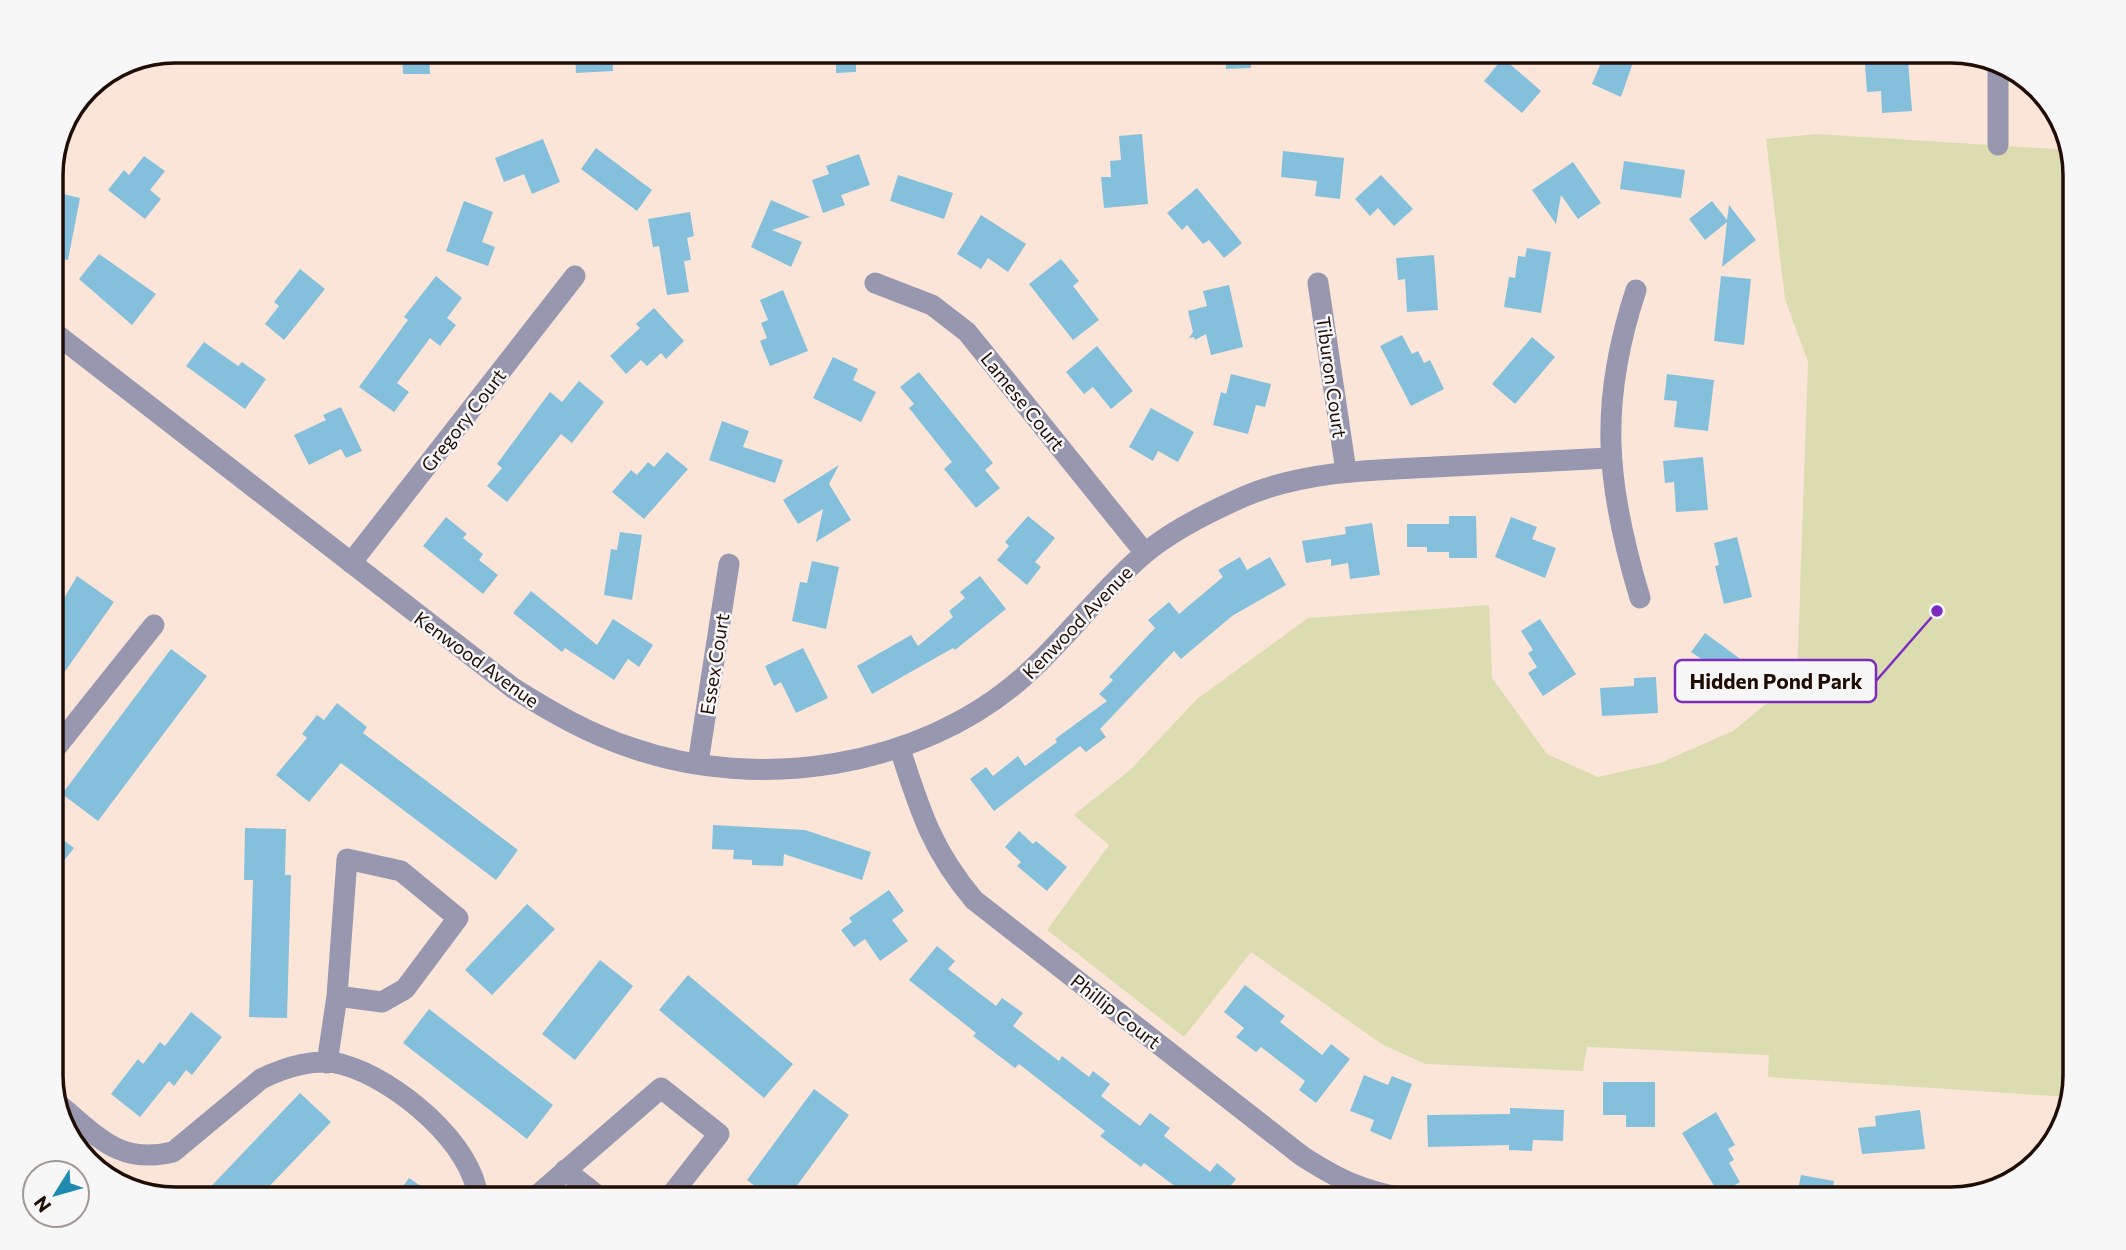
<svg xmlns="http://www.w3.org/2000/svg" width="2126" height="1250" font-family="Commissioner,sans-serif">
<rect width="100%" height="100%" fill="#fbe5d9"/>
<path fill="#dcdcb1" d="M1816,134L2070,150L2075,168V1075L2069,1097L1768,1077L1769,1055L1587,1047L1583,1071L1426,1064L1383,1045L1251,952L1184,1037L1047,930L1109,845L1074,815L1130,770L1197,699L1308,618L1489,605L1492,678L1547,754L1598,777L1660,763L1733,731L1797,679L1808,362L1785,299L1766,139Z"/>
<path fill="#84c0db" d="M402,51H429L430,74H403Z
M575,51H612L613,71L576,73Z
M836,51H856V72L836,73Z
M1225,51H1250L1251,68L1226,69Z
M1606,51H1637L1621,97L1592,84Z
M1503,58L1541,91L1522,113L1484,81Z
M1908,61L1912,111L1882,113L1881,91L1867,92L1865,64Z
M1142,134L1148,204L1104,208L1101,177H1111L1110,161L1121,160L1119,136Z
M543,139L560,182L532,194L524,174L504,182L495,158Z
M596,148L652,190L637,211L581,169Z
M1283,151L1344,158L1340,199L1315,196L1317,181L1281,177Z
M859,154L870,185L841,195L845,205L823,213L812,180L829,174L826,166Z
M144,156L165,171L150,190L161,199L145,219L108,190L124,170L129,175Z
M1624,161L1685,170L1681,198L1620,189Z
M1573,162L1601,203L1578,219L1561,195L1556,224L1532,190Z
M898,175L953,193L944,219L890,201Z
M1381,175L1413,209L1394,226L1378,208L1370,216L1355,199Z
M1197,188L1242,243L1224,258L1209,240L1203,244L1187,225L1182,230L1167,213Z
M51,191L80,198L68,260L51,257Z
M771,200L810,217L772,230L802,242L791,267L751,247Z
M464,201L493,212L482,242L495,247L488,266L446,251Z
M1712,201L1727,220L1729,205L1756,240L1722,267L1727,222L1705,240L1689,219Z
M690,212L694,236L687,238L691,260L684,261L689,292L667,295L659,246L653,247L648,219Z
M981,215L1026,244L1008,272L988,258L981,269L957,254Z
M1527,248L1551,252L1541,313L1504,307L1509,277L1515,278L1518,256L1525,257Z
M99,254L156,294L132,325L79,279Z
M1434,255L1438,310L1407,312L1405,279L1398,280L1396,258Z
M1061,259L1079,281L1073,286L1099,320L1073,340L1029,284Z
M300,269L325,289L284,340L265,324L279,306L274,302Z
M436,276L462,298L447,318L456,325L440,346L430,338L397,383L409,392L394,412L359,387L408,320L404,317Z
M1721,276L1751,279L1744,345L1714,341Z
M1229,285L1243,347L1211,355L1206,334L1195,340L1194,337L1189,338L1193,332L1188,311L1207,306L1203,291Z
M783,290L808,351L770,366L760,341L767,338L761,323L768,320L760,300Z
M654,308L684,341L666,359L661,353L647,366L641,360L626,374L610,356L640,328L636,324Z
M1402,335L1412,354L1418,351L1424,363L1430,360L1444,389L1411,406L1380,346Z
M1532,337L1555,357L1515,404L1492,384Z
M204,342L238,366L242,362L266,379L245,409L186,366Z
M1097,346L1133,391L1111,409L1093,387L1084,394L1066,372Z
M833,357L858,369L853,380L876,392L861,422L813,398Z
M919,372L993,463L985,470L1000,488L976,508L944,469L952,462L909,408L914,404L900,387Z
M1231,374L1271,384L1265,407L1256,405L1248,434L1213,425L1221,392L1226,394Z
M1667,374L1714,380L1708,431L1674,427L1677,401L1664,400Z
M579,381L604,402L572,443L561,434L507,502L487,486L502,468L497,464L550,392L562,402Z
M341,407L362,451L346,458L341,449L309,465L294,435L326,420L323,415Z
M1151,408L1194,432L1178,462L1158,451L1153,461L1129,447Z
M722,421L749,431L743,447L783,460L775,483L709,460Z
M667,452L688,469L644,519L612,492L631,470L637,475L648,462L654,467Z
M1703,457L1708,510L1676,512L1674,482L1665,483L1663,461Z
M839,465L829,484L851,520L816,542L823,509L798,524L783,500Z
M1028,516L1055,538L1035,562L1041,567L1027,585L997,560L1009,546L1005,542Z
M1449,516H1476L1477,558H1449V552H1427V547H1407V524H1449Z
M446,517L467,534L463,538L483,554L479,560L498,575L483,594L423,546Z
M1511,517L1537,527L1532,539L1556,548L1545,578L1495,557Z
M1372,523L1380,575L1350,579L1348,563L1331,566V559L1306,563L1302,541L1346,534L1345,527Z
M620,532L642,535L632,600L604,595L611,549L617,550Z
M1737,537L1752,597L1724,604L1715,566L1719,565L1714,543Z
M1240,557L1247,570L1270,557L1286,585L1232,616L1181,659L1174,651L1100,729L1106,737L1086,752L1080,746L994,811L970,779L986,767L993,776L1018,756L1025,766L1057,742L1055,739L1107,701L1099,694L1113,680L1109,677L1155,628L1148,620L1169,602L1179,614L1223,577L1218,570Z
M812,561L839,567L826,629L792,621L800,582L807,583Z
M77,576L114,602L51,691V621Z
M980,576L1006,609L955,650L953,648L872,694L857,666L911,635L918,646L953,617L949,611L965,598L960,592Z
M531,591L597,645L613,619L653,645L639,667L628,659L614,680L565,648L562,652L513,613Z
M1540,619L1576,674L1543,696L1528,673L1537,667L1528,653L1533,650L1521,631Z
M1705,633L1743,661L1714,701L1687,681L1703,660L1691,652Z
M803,648L828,698L796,713L781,682L774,686L765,666Z
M171,649L207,676L98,821L62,794Z
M1656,677L1658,713L1602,716L1600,688L1634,686V678Z
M337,703L367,727L363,733L518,850L496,880L341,763L309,802L276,775L307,738L302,734L317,715L324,720Z
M713,825L805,830L871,852L862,880L784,854L783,866L752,865V860L733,859L734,850L712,849Z
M245,828L286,829L285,875H291L287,1018L249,1017L253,880H244Z
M51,831L74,848L51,877Z
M1019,831L1033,844L1036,841L1067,867L1047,891L1017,866L1021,862L1005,847Z
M889,890L904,911L892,920L908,941L880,961L865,939L854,947L841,930L852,922L849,918Z
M527,904L555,929L492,995L465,970Z
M937,946L955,961L948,969L996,1006L1002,998L1023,1013L1013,1026L1059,1061L1062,1056L1089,1077L1093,1071L1110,1084L1101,1096L1140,1126L1150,1113L1170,1128L1164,1136L1210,1172L1217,1163L1236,1179L1220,1199H1192L1144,1163L1141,1167L1100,1136L1105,1131L1019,1064L1015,1068L973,1036L976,1033L909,980Z
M600,960L633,986L575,1060L542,1034Z
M688,975L793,1064L764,1098L659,1010Z
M1245,985L1285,1016L1280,1022L1322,1055L1331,1044L1350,1059L1316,1103L1299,1090L1305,1081L1261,1047L1256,1052L1236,1037L1244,1028L1224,1012Z
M429,1009L553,1105L527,1139L403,1043Z
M191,1012L222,1037L192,1075L186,1070L174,1086L169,1081L140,1117L111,1094L138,1059L143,1064L160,1042L165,1046Z
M1364,1075L1388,1085L1392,1076L1412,1084L1391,1140L1370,1131L1374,1120L1350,1111Z
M1603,1082H1655V1127H1626V1115H1603Z
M814,1089L849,1115L787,1199H772L747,1180Z
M300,1093L331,1122L257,1199H199Z
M1510,1108L1564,1110L1563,1141L1533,1140L1532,1151L1509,1150V1145L1428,1147L1427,1115L1510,1114Z
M1920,1110L1925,1149L1862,1154L1858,1128L1876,1126L1875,1116Z
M1716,1112L1735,1145L1728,1149L1734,1160L1729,1163L1740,1182L1719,1194L1682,1133Z
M1801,1175L1834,1181L1831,1199H1796Z
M409,1178L440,1199H394Z"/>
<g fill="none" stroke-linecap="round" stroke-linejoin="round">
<path stroke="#9897b0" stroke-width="21" d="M1998,145V63
M875,283L932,305L967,332L1145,553
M1318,283L1346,471
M1636,290C1598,405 1606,485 1640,598
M51,330L513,688C551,712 589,734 632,748C758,792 919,768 1021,679C1065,641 1099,592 1144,554C1172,530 1209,512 1243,497C1303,471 1370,470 1434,467C1492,464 1551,461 1609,458
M351,563L575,276
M900,749C920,811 932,850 974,900L1302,1156C1341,1181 1361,1190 1406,1199
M51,754L154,625
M698,763L729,564
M327,1063L337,996L347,859L401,871L458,918L405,989L382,1002L337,996
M58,1104C98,1136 118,1165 173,1152L261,1079C285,1067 317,1057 344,1065C395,1079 474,1144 478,1199
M565,1170L602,1199
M533,1199L661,1088L719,1134L668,1199"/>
</g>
<g text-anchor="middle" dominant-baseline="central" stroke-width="5" stroke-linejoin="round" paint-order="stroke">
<g font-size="19" fill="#200d05" stroke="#f7f7f7">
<text transform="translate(1332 377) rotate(82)">Tiburon Court</text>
<text transform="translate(1023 401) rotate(51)">Lamese Court</text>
<text transform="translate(463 420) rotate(-52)">Gregory Court</text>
<text transform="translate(1077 622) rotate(-46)">Kenwood Avenue</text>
<text transform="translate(477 659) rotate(36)">Kenwood Avenue</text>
<text transform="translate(714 664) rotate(-81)">Essex Court</text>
<text transform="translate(1116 1011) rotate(38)">Phillip Court</text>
</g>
</g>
<path d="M0 0H2126V1250H0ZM175 63H1951A112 112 0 0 1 2063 175V1075A112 112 0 0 1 1951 1187H175A112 112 0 0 1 63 1075V175A112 112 0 0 1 175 63Z" fill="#f7f7f7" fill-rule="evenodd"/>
<path fill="none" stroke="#200d05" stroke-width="3.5" d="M175 63H1951A112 112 0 0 1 2063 175V1075A112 112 0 0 1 1951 1187H175A112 112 0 0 1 63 1075V175A112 112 0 0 1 175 63Z"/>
<path fill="none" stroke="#7b2cbf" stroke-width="2.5" d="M1937 611L1876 681"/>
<circle fill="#7b2cbf" stroke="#f7f7f7" stroke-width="2.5" cx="1937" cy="611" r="7"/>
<rect fill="#f7f7f7" stroke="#7b2cbf" stroke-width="2.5" x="1675" y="660" width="201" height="42" rx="7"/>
<g font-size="21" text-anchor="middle" font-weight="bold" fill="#200d05">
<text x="1776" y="689">Hidden Pond Park</text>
</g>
<g transform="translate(56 1194) rotate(233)"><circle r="33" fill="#f7f7f7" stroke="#a19996" stroke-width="2"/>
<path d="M0-5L12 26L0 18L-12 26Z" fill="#1f8bb1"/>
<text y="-10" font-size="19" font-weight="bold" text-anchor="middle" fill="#200d05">N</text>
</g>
</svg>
